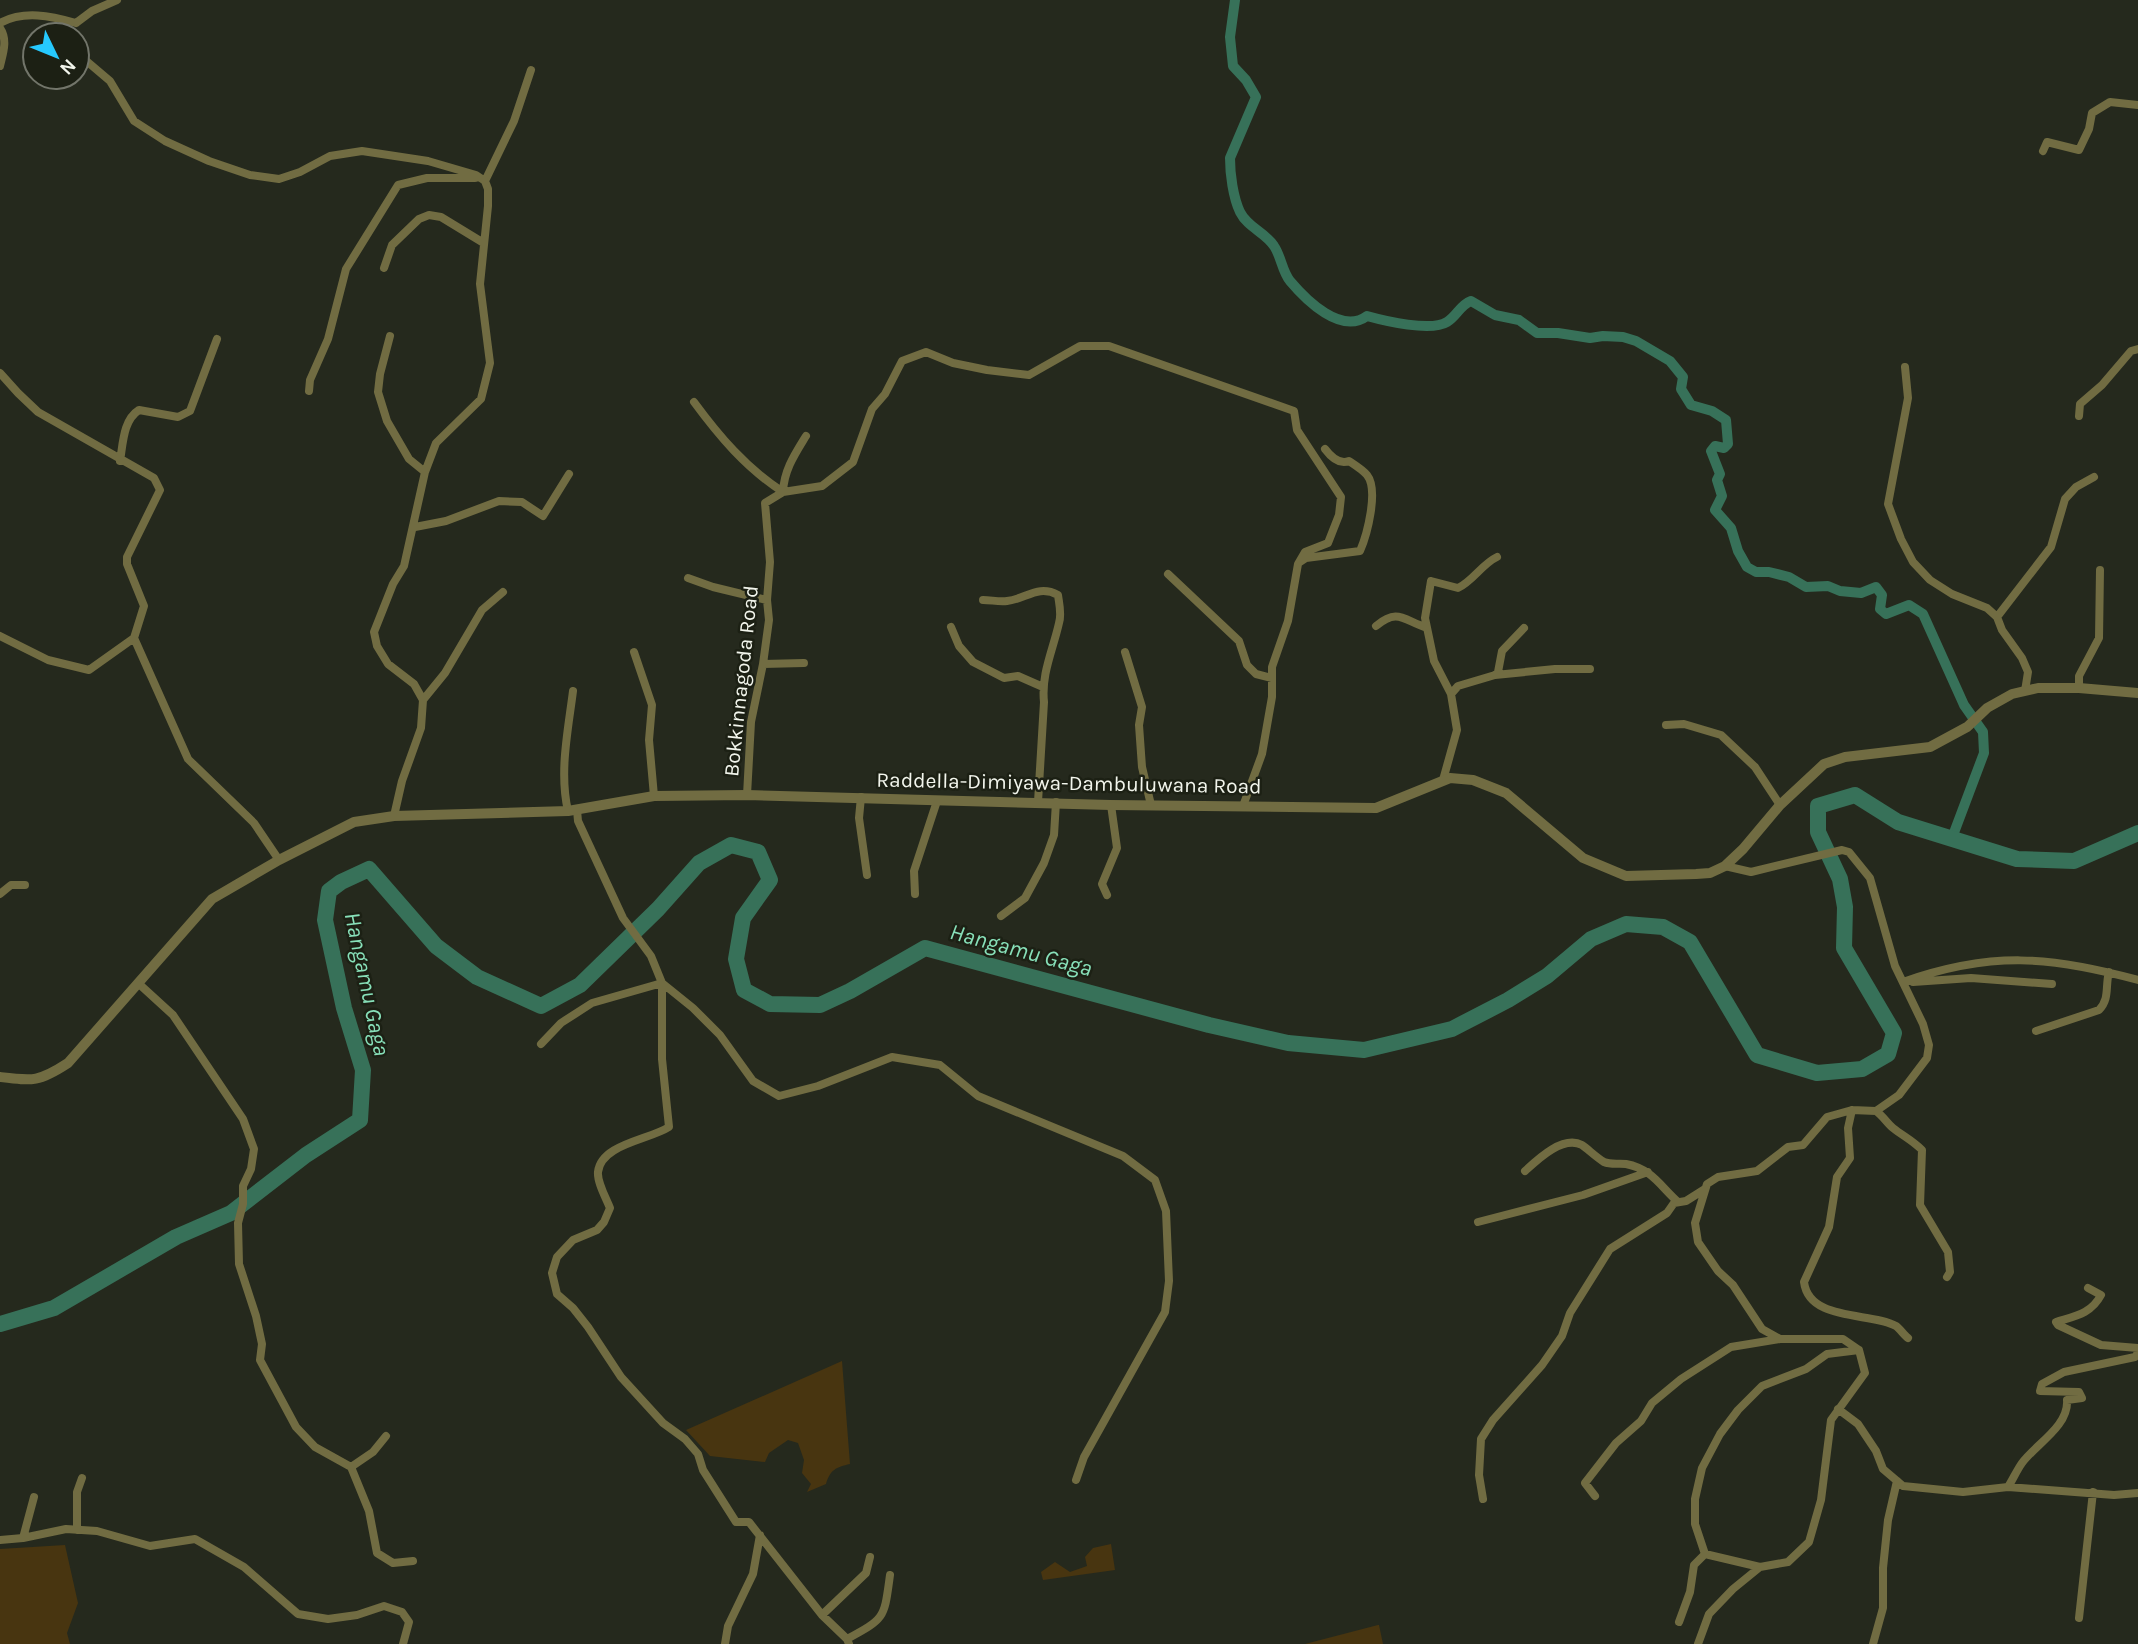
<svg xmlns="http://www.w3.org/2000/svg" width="2138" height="1644" font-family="Karla,sans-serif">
<rect width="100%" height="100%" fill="#25291d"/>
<path fill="#483510" d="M842,1361L850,1464C836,1467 830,1470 826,1484L807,1492L811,1484L802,1473L804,1460L798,1443L788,1440L769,1453L765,1462L710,1456L686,1430Z
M1111,1544L1115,1570L1043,1580L1041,1572L1055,1562L1070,1572L1087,1566L1085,1557L1093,1548Z
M65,1545L78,1603L67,1633L70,1644H0V1549Z
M1379,1625L1383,1644H1305L1378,1625Z"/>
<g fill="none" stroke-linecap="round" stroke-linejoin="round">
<path stroke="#377159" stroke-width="10" d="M1235,0L1230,37L1233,66L1246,80L1256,97L1230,158C1230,174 1233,197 1240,212C1248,228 1265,232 1274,246C1281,256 1282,271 1290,281C1306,300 1341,335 1367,316C1385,321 1431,332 1447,322C1457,316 1460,305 1471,301L1495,315L1519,320L1537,333H1558L1590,338L1603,336L1623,337L1636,341L1670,361L1683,377L1681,389L1691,405L1712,411L1726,420L1728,444L1724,448L1715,446L1711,451L1720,474L1717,480L1722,496L1715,510L1731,528L1738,551L1747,567L1756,572H1769L1789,577L1806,587L1828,586L1840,591L1861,593L1876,587L1882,595L1880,609L1886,614L1909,605L1923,614L1964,705L1983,732L1984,753L1952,838"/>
<path stroke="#377159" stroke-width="16" d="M0,1324L54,1308L176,1237L231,1213L306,1155L360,1120L363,1070L344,1008L325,920L329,891L341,882L369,869L436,946L477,977L541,1006L580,985L658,909L699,863L731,845L758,852L770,880L743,918L736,959L744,990L770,1004L820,1005L850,991L925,948L1209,1025L1288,1043L1364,1050L1452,1029L1508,1000L1547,976L1591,939L1626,924L1663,927L1690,942L1757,1055L1817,1073L1862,1069L1888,1054L1894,1033L1844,948L1845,907L1840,879L1818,832V806L1855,795L1898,822L2017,859L2074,861L2138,833"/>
<path stroke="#716c42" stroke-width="8" d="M0,23C24,10 51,16 76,23
M76,23L92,11L117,0
M0,28C8,40 3,53 0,66
M77,53L110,81L134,121L165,141L209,161L250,175L279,179L300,172L330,156L362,151L428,161L476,175L485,181L488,189V206L480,284L490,363L481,399L436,443L425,472L404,566L393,584L374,632L377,646L388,664L414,684L423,700L421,728L402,781L394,816
M2043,151L2047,142L2079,150L2089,129L2092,113L2110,102L2138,105
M485,181L514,121L531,70
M384,268L392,245L419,219L429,215L441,217L482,242
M390,336L380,374L378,392L387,421L409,459L425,472
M1905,367L1908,398L1888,504L1901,539L1913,562L1930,580L1952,594L1987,608L1997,617L2002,630L2022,658L2028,672L2025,691
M0,373L18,393L38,412L154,478L160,490L127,557V564L144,606L134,638L188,759L254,823L279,860
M309,391L310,380L328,339L346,269L398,185L427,178H475
M694,402C719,436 746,468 783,492C784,470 795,454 806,436
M2079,416L2080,404L2102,385L2131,351L2138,349
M120,461C123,444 123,420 139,410L178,417L190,411L217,339
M415,527L446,521L499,501L522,502L543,516L569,474
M1300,562L1306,558L1360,551C1367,535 1379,490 1367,475C1363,470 1355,465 1349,461C1339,465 1331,457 1325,449
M1168,574L1239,641L1247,665L1256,674L1272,678
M688,578L713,587L767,600
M983,600C991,600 999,602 1007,601C1026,599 1038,584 1058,595C1059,603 1062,614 1059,623C1053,650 1041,674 1044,702L1038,802
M1997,617L2051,547L2065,499L2076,487L2094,477
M1376,626C1398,608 1403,620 1427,628
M951,627L959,646L973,662L1004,678L1018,676L1043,687
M0,636L48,660L89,670L134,638
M634,652L652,705L649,740L654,796
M1125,652L1142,707L1139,725L1142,767L1151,805
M763,664L804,663
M1495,675L1555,669H1590
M2079,688V676L2099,638L2100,570
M1451,694L1434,661L1425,618L1431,581L1458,588C1473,581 1482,564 1497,557
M423,700L445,673L482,610L503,592
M1666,725L1684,724L1721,735L1755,767L1780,805
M1443,780L1457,730L1451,694L1458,686L1495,675L1498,672L1502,651L1524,628
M747,795L751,722L763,664L769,620L767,600L770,562L765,503L783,492L822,486L853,462L872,409L885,394L902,361L926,352L953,363L987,370L1029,375L1080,346H1109L1294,411L1297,430L1341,497L1339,515L1328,543L1305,552L1298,564L1288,621L1272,667V697L1262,754L1243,806
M861,797L859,818L867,875
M577,810L578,821L623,918L651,956L662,983V1059L669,1127C649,1140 601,1144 598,1172C597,1182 606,1198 610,1208L604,1222L597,1230L573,1240L557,1257L552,1273L557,1294L573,1308L588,1327L621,1377L663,1423L685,1439L698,1454L703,1470L736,1522H749L822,1615L847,1639L849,1644
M568,811C559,772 568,731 573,691
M0,894L11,885H25
M915,894L914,871L937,801
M1107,895L1102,884L1117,848L1111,805
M1001,916L1025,898L1044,863L1054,835L1056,802
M1903,982C1991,951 2050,956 2138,980
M1913,982L1971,978L2052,984
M138,983L173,1015L243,1119L254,1149L251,1169L243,1186V1204L238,1223L239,1264L256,1316L262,1344L260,1360L296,1427L315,1447L351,1467L369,1511L377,1553L393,1563L413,1561
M2036,1031L2099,1010C2110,999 2105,986 2109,972
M541,1044L561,1023L592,1003L662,983L693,1008L720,1035L753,1081L779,1096L818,1086L892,1057L940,1065L978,1096L1123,1156L1155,1180L1166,1211L1169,1281L1165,1312L1084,1457L1076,1480
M1852,1110L1848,1128L1850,1158L1837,1177L1829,1227L1804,1282C1809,1322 1872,1312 1896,1326C1900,1329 1904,1335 1908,1338
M1876,1111C1883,1116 1887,1123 1893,1128C1903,1136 1912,1140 1922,1150L1920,1205L1948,1252L1950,1272L1947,1277
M1525,1171C1538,1159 1563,1135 1582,1145C1589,1150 1596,1157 1604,1162C1611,1165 1619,1163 1626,1164C1652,1169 1660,1186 1678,1202
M1478,1222L1583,1195L1648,1172
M2088,1288L2101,1295C2091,1314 2075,1316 2056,1322L2058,1325L2101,1345L2138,1348
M1838,1409L1858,1424L1876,1451L1883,1469L1903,1486L1963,1492L2008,1487L2114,1495L2138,1493
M351,1467L373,1452L386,1436
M2008,1487C2013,1479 2017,1470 2022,1463C2036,1444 2069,1426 2067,1400L2082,1398L2079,1392L2040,1391L2042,1384L2064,1372L2135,1357L2138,1353
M1595,1496L1585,1483L1616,1443L1641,1421L1652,1403L1681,1379L1731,1347L1780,1339
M1483,1499L1479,1475L1481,1439L1493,1420L1542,1365L1562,1336L1570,1313L1610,1249L1667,1213L1674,1203L1686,1201L1705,1189
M77,1530V1492L82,1478
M23,1538L34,1497
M0,1540L23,1538L66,1529L97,1531L150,1546L195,1539L244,1567L298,1614L328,1619L357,1615L384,1606L402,1612L409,1622L403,1644
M1760,1567L1705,1554L1695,1524V1499L1702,1468L1720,1434L1738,1410L1762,1386L1806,1369L1827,1354L1859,1350
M822,1615L866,1573L870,1557
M2079,1618L2093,1492
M1679,1622L1690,1592L1694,1565L1705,1554
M847,1639C886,1618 884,1618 890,1575
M725,1644L728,1626L753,1574L760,1535
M1698,1644L1709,1614L1733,1589L1760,1567L1788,1562L1809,1542L1821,1500L1831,1420L1865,1373L1859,1350L1843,1339H1780L1762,1329L1733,1285L1718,1271L1698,1242L1695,1223L1707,1184L1718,1177L1757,1171L1788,1147L1803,1145L1827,1117L1852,1110L1876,1111L1899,1095L1927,1058L1929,1045L1923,1024L1895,966L1870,878L1849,852L1842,850L1751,872L1725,866
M1873,1644L1883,1608V1568L1888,1520L1897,1481"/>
<path stroke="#716c42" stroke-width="10" d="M0,1077C33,1081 39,1082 68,1063L212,899L279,860L354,822L394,816L568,811L654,796L747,795L1111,805L1376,808L1450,778L1473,780L1506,793L1583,858L1626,876L1696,874L1710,873L1725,866L1743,849L1780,805L1824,764L1845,757L1930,747L1967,727L1987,708L2012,694L2038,688H2079L2138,693"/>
</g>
<g text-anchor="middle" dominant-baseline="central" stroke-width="5" stroke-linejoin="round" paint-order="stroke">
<g font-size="21" fill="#f2f5ec" stroke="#1c2014">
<text transform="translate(741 681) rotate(-84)">Bokkinnagoda Road</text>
<text transform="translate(1069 783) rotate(1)">Raddella-Dimiyawa-Dambuluwana Road</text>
</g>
<g font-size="23" font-style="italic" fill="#88e1ba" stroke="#1c2014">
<text transform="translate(1021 950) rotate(15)">Hangamu Gaga</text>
<text transform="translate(367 984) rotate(78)">Hangamu Gaga</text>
</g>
</g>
<g transform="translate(56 56) rotate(133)"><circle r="33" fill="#1c2014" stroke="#72756a" stroke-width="2"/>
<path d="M0-5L12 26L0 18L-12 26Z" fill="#26c9fe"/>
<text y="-10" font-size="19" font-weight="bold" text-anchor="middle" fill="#f2f5ec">N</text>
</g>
</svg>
